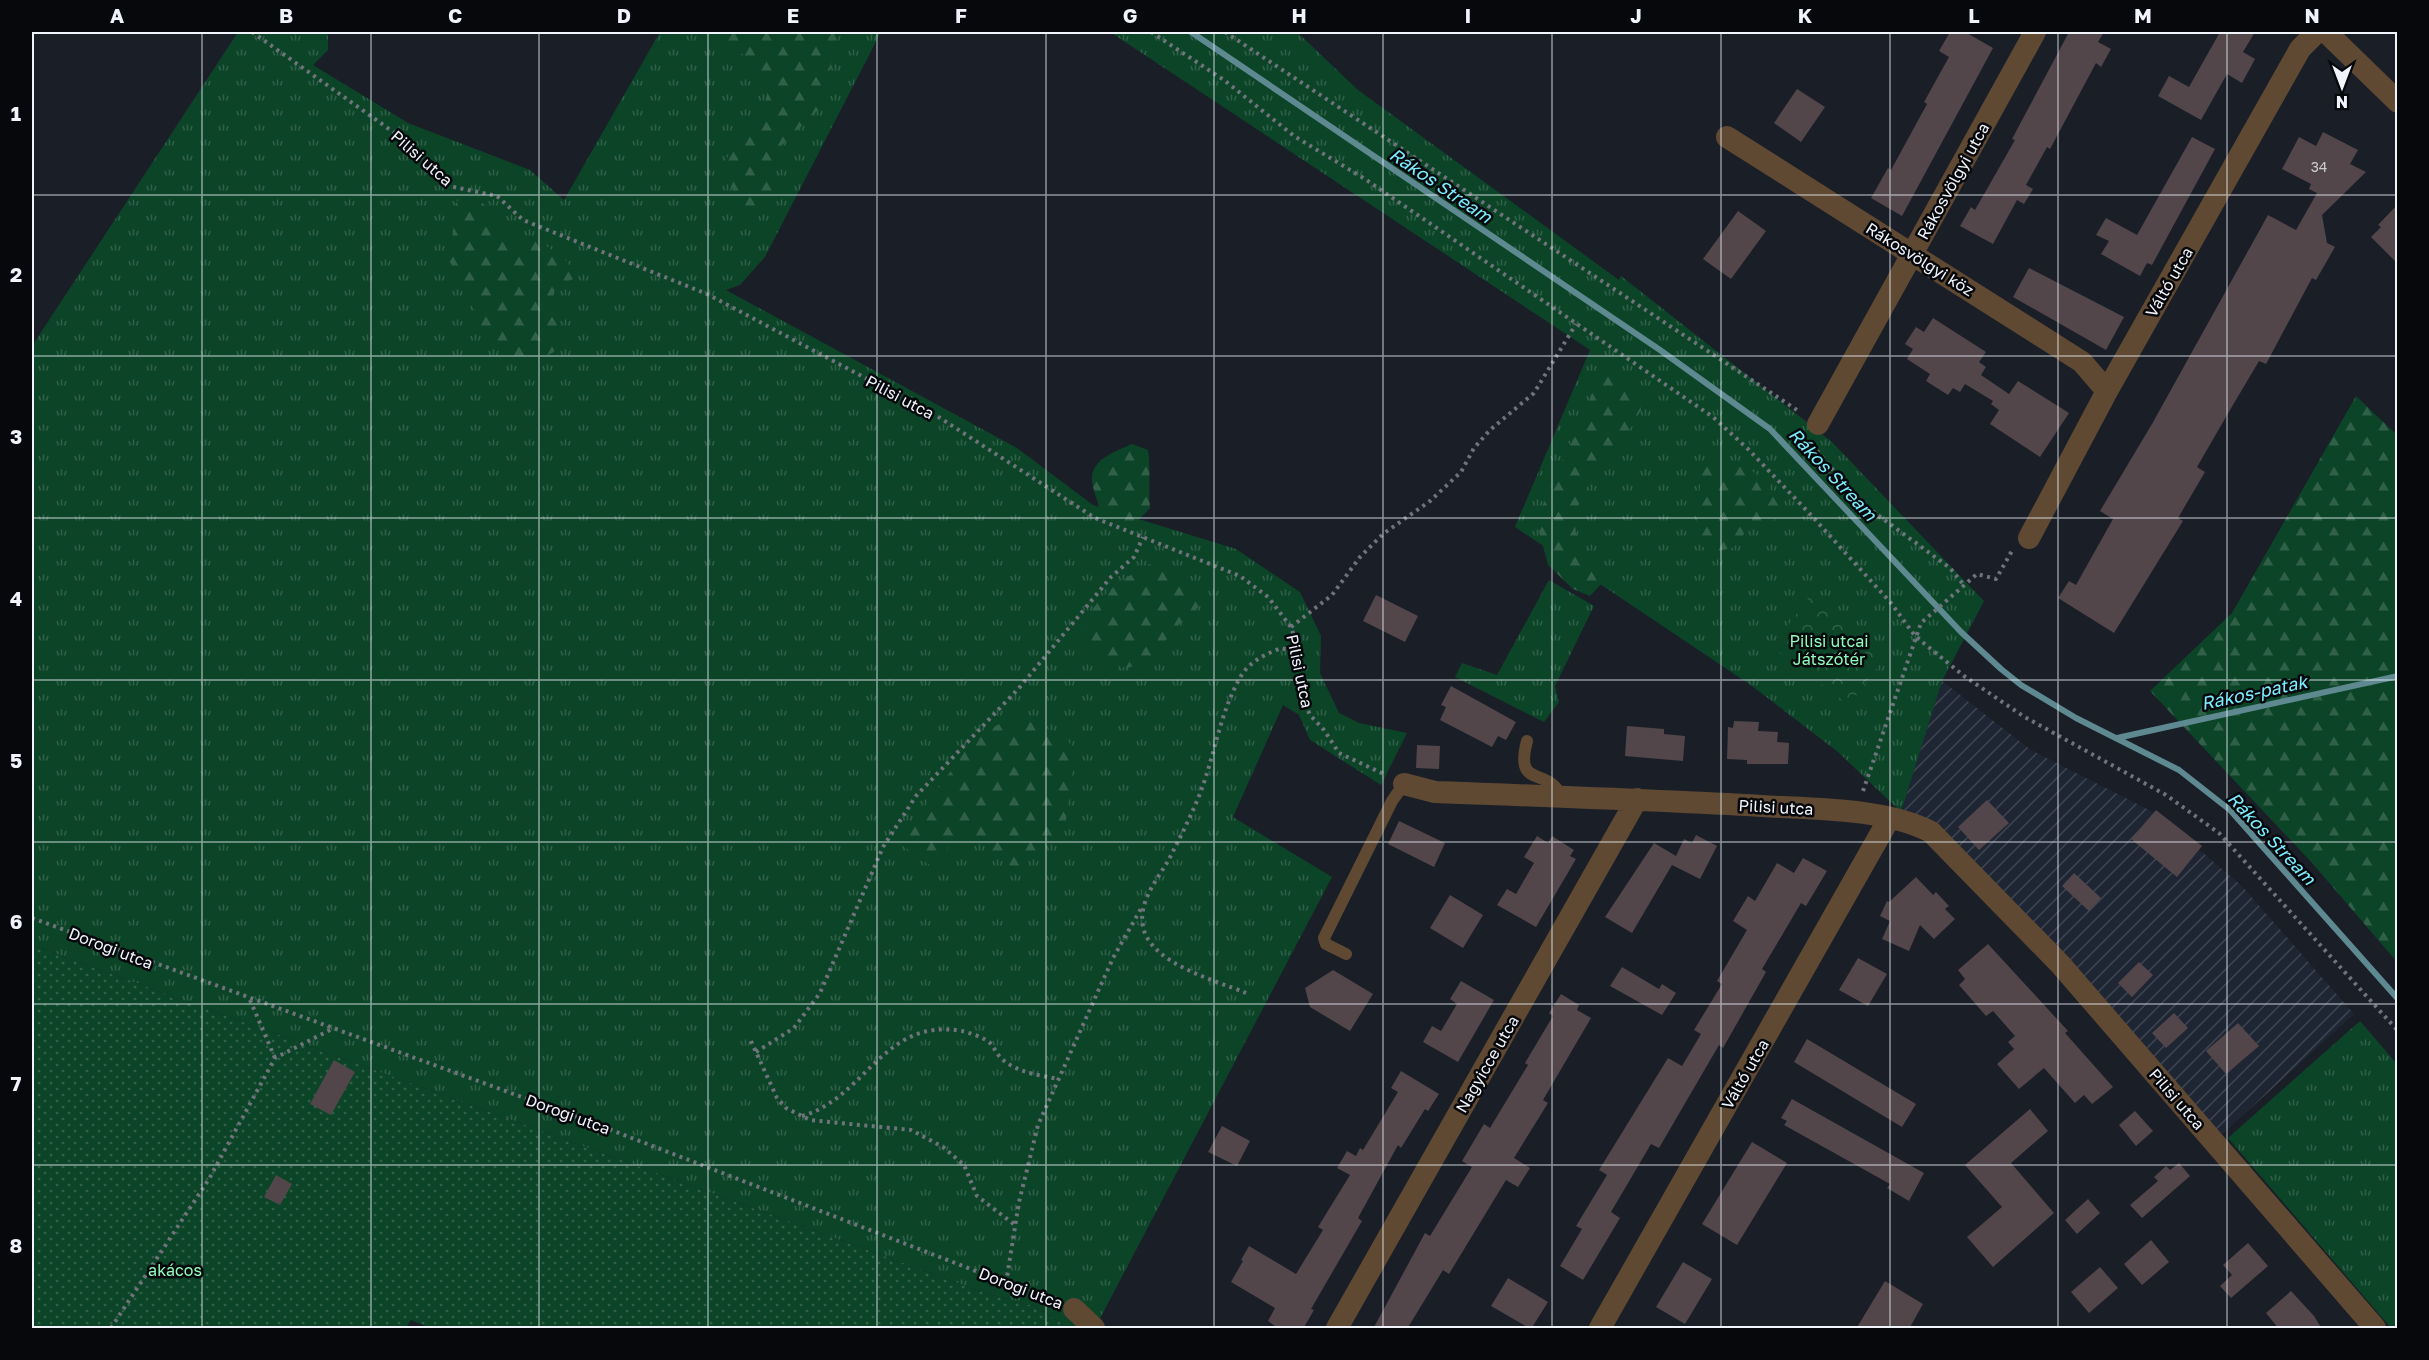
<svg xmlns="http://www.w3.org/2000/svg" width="2429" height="1360" font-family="'Golos Text',sans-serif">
<defs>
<pattern id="industrial-furrows" width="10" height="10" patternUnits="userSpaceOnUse" patternTransform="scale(1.5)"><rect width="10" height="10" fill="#1e2634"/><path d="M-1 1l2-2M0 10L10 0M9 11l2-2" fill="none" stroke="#3f4652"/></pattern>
<pattern id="grass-tufts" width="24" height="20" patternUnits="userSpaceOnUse" patternTransform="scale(1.5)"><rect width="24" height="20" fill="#0c4428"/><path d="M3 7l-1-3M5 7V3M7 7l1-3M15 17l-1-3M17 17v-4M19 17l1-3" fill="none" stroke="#306048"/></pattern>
<pattern id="forest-firs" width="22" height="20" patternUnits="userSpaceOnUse" patternTransform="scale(1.5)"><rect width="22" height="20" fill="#0c4428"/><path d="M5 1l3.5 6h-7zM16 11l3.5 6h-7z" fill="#306048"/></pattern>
<pattern id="park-crowns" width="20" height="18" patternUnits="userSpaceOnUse" patternTransform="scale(1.5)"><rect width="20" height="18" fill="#0c4428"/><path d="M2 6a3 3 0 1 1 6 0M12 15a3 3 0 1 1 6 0" fill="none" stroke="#306048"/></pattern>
<pattern id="garden-dots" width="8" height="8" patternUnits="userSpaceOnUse" patternTransform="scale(1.5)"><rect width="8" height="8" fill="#0c4428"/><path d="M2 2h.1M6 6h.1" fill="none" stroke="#306048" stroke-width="1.8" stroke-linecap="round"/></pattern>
</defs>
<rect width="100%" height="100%" fill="#191e27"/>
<path fill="url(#industrial-furrows)" d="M1942,681L2031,750L2157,814L2242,886L2354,1014L2218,1138L1901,812Z"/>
<path fill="url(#grass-tufts)" d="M238,32H328V50L313,65L408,123L530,170L564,200L660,32H881L765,257L740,285L726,290L1017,448L1093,505L1236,549L1300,592L1321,636L1320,673L1339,713L1359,723L1407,733L1381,785L1310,740L1299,715L1283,705L1233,817L1332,877L1095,1328H1068L1037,1307L985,1293L32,945V346Z
M1110,32H1297L1358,90L1619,280L1621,276L1832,442L1984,601L1942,681L1901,812L1838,752L1752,686L1515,527L1590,350Z
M1549,580L1594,606L1555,686L1559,702L1544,722L1455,677L1462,663L1497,675Z
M2360,1021L2397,1064V1328H2391L2228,1138Z"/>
<path fill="url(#forest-firs)" d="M709,32H838L823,105L777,150C776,185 774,198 751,226L740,222L726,160L740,136L762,115L768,90L749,57L708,39Z
M477,198L494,214L490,225L507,236H536C553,255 565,252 576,277L555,289L552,303L559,320L554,352L531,363L487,344L472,301L450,262L456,201Z
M1616,374L1638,387L1641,410L1622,443L1585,490L1574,516L1576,533L1595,560L1604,581L1590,596L1573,589L1548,565L1536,520L1600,376Z
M2356,396L2397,435V962L2313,864L2150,691L2232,613Z
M1132,444L1148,450C1151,469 1148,489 1150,508L1134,525L1115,522L1100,513C1099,502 1093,492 1092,481C1090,459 1117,451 1132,444Z
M1731,461C1759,472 1768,482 1782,508L1777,519L1751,525L1734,547L1713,553L1697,543L1701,467Z
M1150,564L1166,568L1203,593L1202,604L1175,628L1150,661L1127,668L1090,660C1087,653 1082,644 1082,637C1086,602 1122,579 1150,564Z
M1015,716L1066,736L1075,754L1065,828L1016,870L969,834L951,841L938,871L899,843L976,736Z"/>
<path fill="url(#park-crowns)" d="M1809,597L1887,655L1849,705L1772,647Z"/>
<path fill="url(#garden-dots)" d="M32,945L985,1293L1037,1307L1068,1328H430L411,1320L406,1328H32Z"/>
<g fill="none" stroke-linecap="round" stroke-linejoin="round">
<path stroke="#5e8991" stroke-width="6" d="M1191,32L1660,350L1770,429L1961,632L2001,669L2021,685L2076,718L2179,770L2230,810L2398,999
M2117,738L2398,676"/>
</g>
<path fill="#53464b" d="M1950,32H1965L1993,48L1902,216L1871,198L1888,168L1891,170L1927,104L1924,102L1949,57L1939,51Z
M2069,32H2104L2098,42L2111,49L2101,67L2096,63L2050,149L2047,147L2026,185L2033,189L2024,204L2017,200L1993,244L1960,226L1971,207L1975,210L2015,140L2012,139Z
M2220,32H2255L2243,52L2255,59L2242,83L2227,74L2201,120L2158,96L2169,76L2189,87Z
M1797,89L1825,107L1801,142L1774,123Z
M2323,132L2358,150L2350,164L2366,172L2322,215L2327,243L2335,247L2316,280L2312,278L2266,364L2259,361L2230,410L2197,467L2205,472L2178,518L2183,521L2114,633L2058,598L2069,581L2076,585L2113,519L2100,511L2152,424L2268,215L2296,230L2317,193L2309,189L2311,184L2282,169L2299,137L2316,146Z
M2192,137L2215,149L2152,265L2147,263L2140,276L2101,254L2109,241L2096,235L2106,218L2137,235Z
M2397,205V263L2371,237L2381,227L2378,225Z
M1738,211L1766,231L1731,279L1703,259Z
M2029,268L2124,317L2106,350L2013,297Z
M1933,318L1986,352L1979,362L1986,367L1981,375L2009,394L2018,381L2069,413L2040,457L1990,424L1999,410L1991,404L1993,401L1965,384L1960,392L1953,388L1948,395L1926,381L1930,374L1907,359L1913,349L1905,344L1916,327L1924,332Z
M1376,595L1418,616L1405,642L1363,621Z
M1451,686L1516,722L1506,740L1498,736L1492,747L1440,720L1446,707L1441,705Z
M1734,721L1759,722L1758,731L1778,732L1777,742L1789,743L1788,764H1747V760L1727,759L1728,727L1733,728Z
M1627,726L1664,729V734L1685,736L1683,761L1625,756Z
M1417,745L1440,746L1439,769L1416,768Z
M1987,800L2009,823L1979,850L1958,827Z
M2156,810L2202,846L2177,877L2131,839Z
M1399,821L1445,843L1434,867L1388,844Z
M1696,835L1717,846L1700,879L1672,865L1632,933L1605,917L1654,843L1676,856L1684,839L1692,843Z
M1537,836L1548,843L1552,836L1574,850L1570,856L1576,859L1536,927L1497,905L1507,889L1516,894L1534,863L1524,857Z
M1803,858L1827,871L1806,906L1801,903L1762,969L1766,972L1723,1048L1719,1045L1659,1148L1651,1144L1611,1212L1620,1218L1583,1280L1560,1266L1582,1229L1576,1226L1607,1175L1599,1170L1668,1058L1682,1066L1701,1034L1694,1030L1722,984L1717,981L1747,930L1733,921L1748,896L1755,901L1777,863L1794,873Z
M2074,873L2101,898L2089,911L2062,886Z
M1916,877L1933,895L1936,892L1949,906L1945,909L1955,919L1934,939L1920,925L1909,951L1882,939L1890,921L1880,916L1887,901L1889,902Z
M1450,895L1483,915L1463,948L1430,928Z
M1988,944L2068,1031L2065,1033L2113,1087L2092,1104L2084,1095L2075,1103L2044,1068L2019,1089L1997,1064L2014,1049L2008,1042L2015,1036L1993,1011L1986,1016L1959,985L1965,979L1958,970Z
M1858,958L1887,974L1868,1006L1839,990Z
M2139,962L2153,975L2132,997L2118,983Z
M1622,967L1659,989L1662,984L1676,993L1662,1015L1610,986Z
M1333,970L1373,994L1350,1031L1310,1007L1305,988Z
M1461,981L1494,1000L1458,1062L1423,1042L1432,1026L1441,1031L1457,1004L1450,999Z
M1561,994L1579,1005L1577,1010L1591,1018L1543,1100L1548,1103L1514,1158L1530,1168L1518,1187L1506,1180L1449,1274L1443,1270L1407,1329H1373L1425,1233L1430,1236L1472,1167L1462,1161L1484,1124L1490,1128L1528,1065L1525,1063L1553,1016L1549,1013Z
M2174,1013L2188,1028L2166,1048L2152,1033Z
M2238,1023L2259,1046L2226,1074L2206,1051Z
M1807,1039L1916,1104L1902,1127L1794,1062Z
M334,1060L355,1072L331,1115L310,1104Z
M1401,1071L1439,1094L1428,1111L1425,1109L1401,1148L1398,1145L1358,1218L1362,1221L1311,1309L1314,1310L1303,1329H1279L1268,1321L1275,1308L1231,1282L1243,1261L1241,1260L1249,1246L1296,1274L1323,1230L1318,1227L1350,1175L1337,1168L1347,1151L1356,1156L1360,1148L1363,1150L1398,1092L1391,1088Z
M1792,1099L1924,1173L1909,1201L1887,1188L1890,1184L1784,1125L1787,1121L1781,1118Z
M2030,1109L2048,1131L2011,1163L2054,1213L1993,1267L1967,1237L2002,1207L1965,1165Z
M2135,1111L2153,1131L2136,1146L2119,1125Z
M1222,1126L1250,1141L1237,1166L1208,1152Z
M1752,1142L1787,1163L1737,1245L1702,1224Z
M2179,1163L2190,1176L2142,1218L2130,1205L2158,1181L2154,1177L2166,1166L2170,1170Z
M276,1175L292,1184L280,1205L264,1197Z
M2088,1199L2100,1213L2077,1234L2065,1220Z
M2151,1240L2169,1262L2142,1285L2124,1264Z
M2248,1243L2268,1266L2231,1298L2220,1286L2232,1275L2223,1265Z
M1683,1262L1712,1279L1685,1324L1656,1307Z
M2100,1267L2118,1288L2089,1313L2071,1292Z
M1508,1278L1548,1302L1531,1329L1491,1306Z
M1885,1281L1923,1304L1909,1329H1856Z
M2291,1291L2314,1316L2322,1329H2279L2266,1313Z"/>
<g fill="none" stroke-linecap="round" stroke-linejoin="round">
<path stroke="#6f747c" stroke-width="4" stroke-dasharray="3 4.5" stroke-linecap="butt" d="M252,32L399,136L449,186L497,196L523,220L707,294L937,416L1095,518L1240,576L1268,597L1291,627L1299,653L1301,694L1310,715L1324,730L1339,753L1386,775
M1151,32L1224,80L1294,136L1365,179L1713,417L1748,449L1810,514L1891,603L1915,636L1964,676L2023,716L2166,795L2219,833L2398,1031
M1225,32L1800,412
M1812,445L1860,502L1950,568L1963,584
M1291,627L1332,595L1360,557L1383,534L1430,501L1461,472L1474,448L1490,430L1534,393L1576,324
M1863,791L1921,623L1977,574L1996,579L2013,549
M32,918L593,1123L1056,1302
M1246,993C1215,980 1151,964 1143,927C1138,903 1156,881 1168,861C1179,840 1190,818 1199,796C1215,756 1219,714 1241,676C1250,661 1266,654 1281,648L1299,653
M250,1000L275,1058
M751,1041L777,1098L786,1108L810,1120L911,1130L928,1139L943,1147L964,1165L977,1196L1015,1225
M756,1052L794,1028L820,993L883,847L916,796L1019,688L1111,577L1134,557L1143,537
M802,1116C866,1098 883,1017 962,1031C970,1033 986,1038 991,1044C995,1049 998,1056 1002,1059C1018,1073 1039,1075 1058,1079
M1006,1283L1019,1202L1038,1125L1113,958L1142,907
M111,1328L209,1179L275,1058L334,1028"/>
<path stroke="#604933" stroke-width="12" d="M1527,741C1514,790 1548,766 1561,796
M1346,954L1326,944L1324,938L1392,801L1404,784"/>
<path stroke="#604933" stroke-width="22" d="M2326,32L2398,102
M1727,137L2082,362L2107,391
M1818,424L2035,32
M2029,538L2107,391L2300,49L2317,32
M1404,784L1435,792C1544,796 1653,800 1762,806C1813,809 1886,808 1931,832L2060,964L2375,1328
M1074,1309L1094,1328
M1337,1328L1637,799
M1600,1328L1889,819"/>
</g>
<path fill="none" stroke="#f1f5fb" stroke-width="1.5" stroke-opacity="0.55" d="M202,32V1328M371,32V1328M539,32V1328M708,32V1328M877,32V1328M1046,32V1328M1214,32V1328M1383,32V1328M1552,32V1328M1721,32V1328M1890,32V1328M2058,32V1328M2227,32V1328M32,195H2398M32,356H2398M32,518H2398M32,680H2398M32,842H2398M32,1004H2398M32,1165H2398"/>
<g text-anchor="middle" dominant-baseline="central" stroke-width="5" stroke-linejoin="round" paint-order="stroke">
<g font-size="14" fill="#cac9cf">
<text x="2319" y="166">34</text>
</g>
<g font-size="16" fill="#f1f5fb" stroke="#06080c">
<text transform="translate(422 158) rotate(41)">Pilisi utca</text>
<text transform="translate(1953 181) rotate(-61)">Rákosvölgyi utca</text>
<text transform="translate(1920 259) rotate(32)">Rákosvölgyi köz</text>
<text transform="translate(2169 282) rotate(-60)">Váltó utca</text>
<text transform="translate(900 397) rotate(28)">Pilisi utca</text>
<text transform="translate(1300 671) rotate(78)">Pilisi utca</text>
<text transform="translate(1776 807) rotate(3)">Pilisi utca</text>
<text transform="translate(111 948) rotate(21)">Dorogi utca</text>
<text transform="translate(1487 1064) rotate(-60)">Nagyicce utca</text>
<text transform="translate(1745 1074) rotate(-60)">Váltó utca</text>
<text transform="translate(2177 1099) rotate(49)">Pilisi utca</text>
<text transform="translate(568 1114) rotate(20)">Dorogi utca</text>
<text transform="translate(1021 1288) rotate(21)">Dorogi utca</text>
</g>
<g font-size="16" fill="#91fbbb" stroke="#06080c">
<text x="1829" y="641">Pilisi utcai<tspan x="1829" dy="18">Játszótér</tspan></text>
<text x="175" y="1270">akácos</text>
</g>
<g font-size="18" font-style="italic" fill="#7bedfe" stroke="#06080c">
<text transform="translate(1441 185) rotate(34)">Rákos Stream</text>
<text transform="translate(1833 474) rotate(47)">Rákos Stream</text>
<text transform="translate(2254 692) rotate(-12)">Rákos-patak</text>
<text transform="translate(2272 838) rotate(47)">Rákos Stream</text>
</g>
</g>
<rect width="2429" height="1360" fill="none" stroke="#06080c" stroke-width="66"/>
<g transform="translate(2342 87) rotate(180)" stroke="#06080c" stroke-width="4.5" paint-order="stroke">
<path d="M0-4.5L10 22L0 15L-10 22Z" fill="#f1f5fb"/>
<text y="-9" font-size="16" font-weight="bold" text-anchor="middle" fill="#f1f5fb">N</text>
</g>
<rect x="33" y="33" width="2363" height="1294" fill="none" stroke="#f1f5fb" stroke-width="2"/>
<g font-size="20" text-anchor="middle" font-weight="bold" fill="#f1f5fb">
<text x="117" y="23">A</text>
<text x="286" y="23">B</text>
<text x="455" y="23">C</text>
<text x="624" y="23">D</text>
<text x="793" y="23">E</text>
<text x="961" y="23">F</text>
<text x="1130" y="23">G</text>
<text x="1299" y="23">H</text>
<text x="1468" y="23">I</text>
<text x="1636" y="23">J</text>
<text x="1805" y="23">K</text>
<text x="1974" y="23">L</text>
<text x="2143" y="23">M</text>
<text x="2312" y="23">N</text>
<text x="16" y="121">1</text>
<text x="16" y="282">2</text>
<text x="16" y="444">3</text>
<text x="16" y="606">4</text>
<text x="16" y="768">5</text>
<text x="16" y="929">6</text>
<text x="16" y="1091">7</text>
<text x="16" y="1253">8</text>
</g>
</svg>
